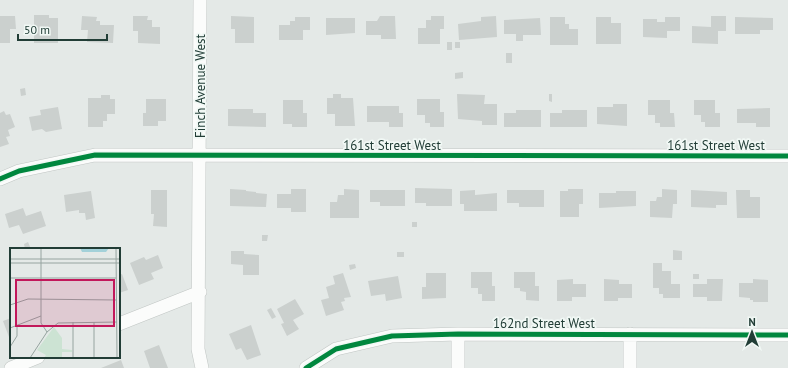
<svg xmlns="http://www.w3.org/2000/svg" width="788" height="368" font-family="'PT Sans',sans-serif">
<rect width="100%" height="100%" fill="#e4e9e7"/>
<path fill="#cbd0ce" d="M34,15H49V18H58V43H34Z
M0,16H15L16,29H10V43H0Z
M82,16L97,17L96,21H100V25H114L113,43L87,42L88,30H81Z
M133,16H148L147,20H152V27H160V44L138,43V31H133Z
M231,16L254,17V43H235V29H231Z
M380,16H395L396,39H381V35H366V21H377Z
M431,16H444V29H440V44H418V28H426V20H431Z
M496,16L497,37L459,40L458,24L481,21V17Z
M711,16H726V31H718V44L692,43V26L711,27Z
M295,17H310V30H303V40H279V25H290V21H295Z
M550,17H565V24H569V29H578V45H550Z
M596,17H611V23H621V44H596Z
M665,17H680V31H667V38L643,37V19H657V22H665Z
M735,17L773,18V30H760V34H735Z
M326,18H355V33L326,35Z
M540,18L541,35H523V41H516V34H504V20Z
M447,42H452V50H447Z
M455,42H460V48H455Z
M506,53H512V63H506Z
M463,72V78L455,79V73Z
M25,88L26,95L21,96L20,89Z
M333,94H341V98H353L355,126H335V114H327V98H333Z
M457,94L485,95L484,104H497V125H482V121L458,119Z
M549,94H552V102L549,101Z
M101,95H110V99H115V114H107V121H103V127H88V98H101Z
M146,99H166V121H158V126H143V113H146Z
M417,99H440V112H444V127H430V123H425V115H417Z
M283,100H303V113H307V127H292V124H283Z
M648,100H670V113H674L675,127H660V123H655V115H648Z
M694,100H715V113H720V127H705V122H701V115H694Z
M613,104H627V126L597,124V107H613Z
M367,106H399V113H403V127H389V122H367Z
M58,107L62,129L46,132L42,129L32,131L29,117L41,115L40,110Z
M770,108V127H756V123H737V109Z
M228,109H253V113H266V127L228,126Z
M516,110H541V127H504V113H516Z
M562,110H587V127H550V113H562Z
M4,111L6,115L10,114L15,127L8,130L10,136L6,137L9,144L0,147V113Z
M415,188L452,189V206H426V203H415Z
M230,189L246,190V191L256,192V193L267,194L266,207L230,206Z
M291,189H306V212H291V208H277V194H291Z
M344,189L359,190V218H330V202H337L338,195H344Z
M568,189H583V204H579V217H560V191H568Z
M662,189L677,190V204H673L672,218L650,217V201H656L657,197H662Z
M151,190H167V227L153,226L154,214H151Z
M370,190H405V206H380V202H370Z
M475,190V195L497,193V211H464V204H460V191Z
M507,190H544V207H519V203H507Z
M691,190L727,192V205H716V208L691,207Z
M736,190H750V197H760V218H737Z
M91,191L95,218L86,220L85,213H79V210L66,212L64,195Z
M616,191H636V206L599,208V193H616Z
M23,208L26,216L41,211L46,226L23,234L19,225L9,228L5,214Z
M412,222H417V227H412Z
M262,235H268L267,241H262Z
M28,242L31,249H25L24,244Z
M673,250L682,251V260H673Z
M231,251H244V254L259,255V275H243V265L231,264Z
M397,252H404V257H397Z
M158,255L163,268L151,273L154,279L139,285L130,263L144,257L146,260Z
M653,263H662V271H671V284H680V298H663V294H659V288H653Z
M355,264L356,268L350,270L349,265Z
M471,272H492V286H495V301H482V294H478V288H471Z
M514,272H535V286H539V301L526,300V292L520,291V288H514Z
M343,273L351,297L344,298L345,301L341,302L344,310L326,316L321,300L329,298L326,287L335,284L333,276Z
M426,273H446V298L422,299V287H426Z
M122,274L128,290L119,293V275Z
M693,274H699V279H693Z
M398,276L402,298L386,301L385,294L371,296L368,281Z
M573,279V284H586V297H572V301H557V280Z
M604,279L619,280V284H632V298H618V301H604Z
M707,279H723L722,301H707V297H693V284H707Z
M753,279L768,280V302H753V300H750V298L739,297V283H753Z
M295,299L304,314L293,320L299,329L287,336L281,324L284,323L277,309Z
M271,308L276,317L272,319L267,310Z
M11,318V336L9,337L3,321Z
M251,325L261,355L247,360L241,348L236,350L229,334Z
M159,345L168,368H150L144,351Z
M121,360L124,368H101Z"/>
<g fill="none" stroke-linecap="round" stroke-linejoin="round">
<g stroke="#c1c6c4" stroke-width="14">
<path id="minor" d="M200,0L198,349L202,368
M0,179L19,171L95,155L788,156
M119,324L200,292
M630,334V368
M11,368L38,357
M306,368L336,349L392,336L458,334L788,335
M458,368V334"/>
</g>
<use href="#minor" stroke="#fbfcfb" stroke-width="13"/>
<g stroke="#f1f8f5" stroke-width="8">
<path id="cycleway" d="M0,179L19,171L95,155L788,156
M306,368L336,349L392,336L458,334L788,335"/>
</g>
<use href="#cycleway" stroke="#00873e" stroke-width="5"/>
</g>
<g text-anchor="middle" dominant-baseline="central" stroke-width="3.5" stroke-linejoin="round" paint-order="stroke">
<g font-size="13" fill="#213d36" stroke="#f1f8f5">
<text transform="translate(200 86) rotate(-90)">Finch Avenue West</text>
<text x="392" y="145">161st Street West</text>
<text x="716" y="145">161st Street West</text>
<text x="544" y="323">162nd Street West</text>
</g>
</g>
<g transform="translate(10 248)">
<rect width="110" height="110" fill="#e4e9e7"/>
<path d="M44,79L52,90V101L62,102V104H52V110H34L36,107L27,102Z" fill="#cce3d3"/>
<path d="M70,0H99L96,4H72Z" fill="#a3d1d9"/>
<path fill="none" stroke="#96a4a0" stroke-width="1" d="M31,0V75L37,84M106,0L107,110M0,11H110M0,15H110M0,30H106M0,57L18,51L106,52M0,80L31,68M0,99L7,88V78M20,110L37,84L48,75L107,74M63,110V74M84,110V74"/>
<path fill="#c2185b" fill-opacity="0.15" stroke="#c2185b" stroke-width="2" d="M6,32H104V78H6Z"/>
<rect width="110" height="110" fill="none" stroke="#213d36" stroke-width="2"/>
</g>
<g transform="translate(752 332)" stroke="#f1f8f5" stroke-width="3" paint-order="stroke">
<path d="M0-3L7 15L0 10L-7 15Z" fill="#213d36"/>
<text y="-6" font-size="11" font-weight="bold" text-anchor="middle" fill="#213d36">N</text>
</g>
<path d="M18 34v6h89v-6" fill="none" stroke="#213d36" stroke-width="2"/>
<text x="24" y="34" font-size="12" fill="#213d36" stroke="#f1f8f5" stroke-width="3" paint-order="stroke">50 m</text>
</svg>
